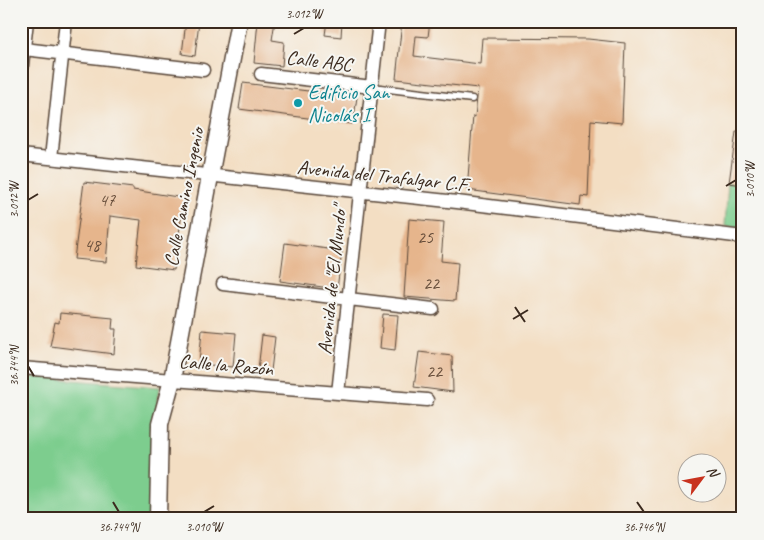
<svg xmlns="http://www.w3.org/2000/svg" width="764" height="540" font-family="Caveat,sans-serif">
<rect width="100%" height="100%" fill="#f6f6f2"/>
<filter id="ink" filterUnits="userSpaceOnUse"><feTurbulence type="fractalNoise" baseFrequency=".02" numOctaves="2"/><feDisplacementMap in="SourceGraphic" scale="10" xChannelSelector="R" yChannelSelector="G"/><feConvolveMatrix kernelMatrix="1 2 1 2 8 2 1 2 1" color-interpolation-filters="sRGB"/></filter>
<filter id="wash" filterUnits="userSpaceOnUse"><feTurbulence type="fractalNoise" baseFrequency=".0096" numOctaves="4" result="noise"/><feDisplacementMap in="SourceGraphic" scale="20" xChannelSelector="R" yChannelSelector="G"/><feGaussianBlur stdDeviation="1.12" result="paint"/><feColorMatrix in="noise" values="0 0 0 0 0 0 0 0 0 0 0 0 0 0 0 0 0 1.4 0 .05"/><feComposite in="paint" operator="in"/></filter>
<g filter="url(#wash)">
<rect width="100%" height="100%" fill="#f3dec3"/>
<path fill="#7dcd8e" stroke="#5c7c56" d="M728,183L743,185V228L725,226Z
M21,376L160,387L155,423L149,519H21Z"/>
<g id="blocks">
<path fill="#e6b58c" d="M186,21H199L195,56L182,54Z
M258,21H275L272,40L284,42L282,66L254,63Z
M327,21H342L341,37L325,35Z
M402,21H430L428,37L416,36L414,56L480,64L482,38L588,39L625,43L622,123L591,120L588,197L581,196L580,205L467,190L473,116L475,117L478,88L396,79Z
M243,83L357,97L353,124L239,109Z
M736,132H743V185L729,183Z
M84,182L133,188V190L184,198L174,270L136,265L141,220L110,216L106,262L74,259Z
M409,219L444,222L441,261L458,263L455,301L404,297Z
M285,243L342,251L337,289L280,281Z
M60,313L113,318L112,329H116L114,354L50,346L55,322L59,323Z
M383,314L398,315L395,350L380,348Z
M202,330L236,333L233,367L199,364Z
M262,335L275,337L271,371L258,370Z
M419,352L452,356L453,392L414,387Z"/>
</g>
</g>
<g filter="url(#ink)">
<use href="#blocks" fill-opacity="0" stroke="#574537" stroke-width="1"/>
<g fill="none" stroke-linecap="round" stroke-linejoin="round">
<g stroke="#574537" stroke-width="9">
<path id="service" d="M372,87L472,99"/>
</g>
<g stroke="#574537" stroke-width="15">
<path id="minor" d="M24,49L203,70
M21,74L27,21
M261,74L372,87
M21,155L457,202L743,237
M51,158L66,21
M223,284L433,309
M21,368L427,400
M338,393L379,21"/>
</g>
<g stroke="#574537" stroke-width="19">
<path id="tertiary" d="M158,519L160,424L172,380L239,21"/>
</g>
<use href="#service" stroke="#fff" stroke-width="6"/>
<use href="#minor" stroke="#fff" stroke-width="12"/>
<use href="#tertiary" stroke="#fff" stroke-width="16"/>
</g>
</g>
<path fill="none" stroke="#3b2a1e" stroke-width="2" d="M294,34L304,28M726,186L736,180M28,200L38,194M515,307L525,322M513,319L528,310M28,366L34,376M113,502L119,512M637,502L644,512M204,512L214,506"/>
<circle fill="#0f9aa8" stroke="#f6f6f2" stroke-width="2" cx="298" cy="103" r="5"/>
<g text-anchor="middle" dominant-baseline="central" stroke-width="4" stroke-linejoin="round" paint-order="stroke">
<g font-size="18" fill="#664d3a">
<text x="107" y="200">47</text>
<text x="425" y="237">25</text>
<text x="92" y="245">48</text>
<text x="431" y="283">22</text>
<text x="434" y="371">22</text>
</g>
<g font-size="20" fill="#3b2a1e" stroke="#f6f6f2">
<text transform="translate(319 61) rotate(7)">Calle ABC</text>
<text transform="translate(384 176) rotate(6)">Avenida del Trafalgar C.F.</text>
<text transform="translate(184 197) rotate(-79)">Calle Camino Ingenio</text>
<text transform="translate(332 280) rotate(-84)">Avenida de "El Mundo"</text>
<text transform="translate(226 365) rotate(5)">Calle la Razón</text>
</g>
<g font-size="20" fill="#0d838f" stroke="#f6f6f2" text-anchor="start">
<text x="308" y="92">Edificio San<tspan x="308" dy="23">Nicolás I</tspan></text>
</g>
</g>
<rect width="764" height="540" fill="none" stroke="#f6f6f2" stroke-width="55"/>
<g transform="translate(702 478) rotate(58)"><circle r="24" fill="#f6f6f2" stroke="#aba49d"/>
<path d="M0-4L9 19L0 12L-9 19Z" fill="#c8321e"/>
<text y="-8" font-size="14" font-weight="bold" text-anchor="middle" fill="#3b2a1e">N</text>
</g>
<rect x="28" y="28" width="708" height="484" fill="none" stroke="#3b2a1e" stroke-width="2"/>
<g font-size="12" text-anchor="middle" fill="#3b2a1e">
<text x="304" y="18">3.012°W</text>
<text transform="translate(750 180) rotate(-90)" y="4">3.010°W</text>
<text transform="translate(14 200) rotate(-90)" y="4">3.012°W</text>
<text transform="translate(14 366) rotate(-90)" y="4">36.744°N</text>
<text x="119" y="531">36.744°N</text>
<text x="204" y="531">3.010°W</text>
<text x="644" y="531">36.746°N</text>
</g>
</svg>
